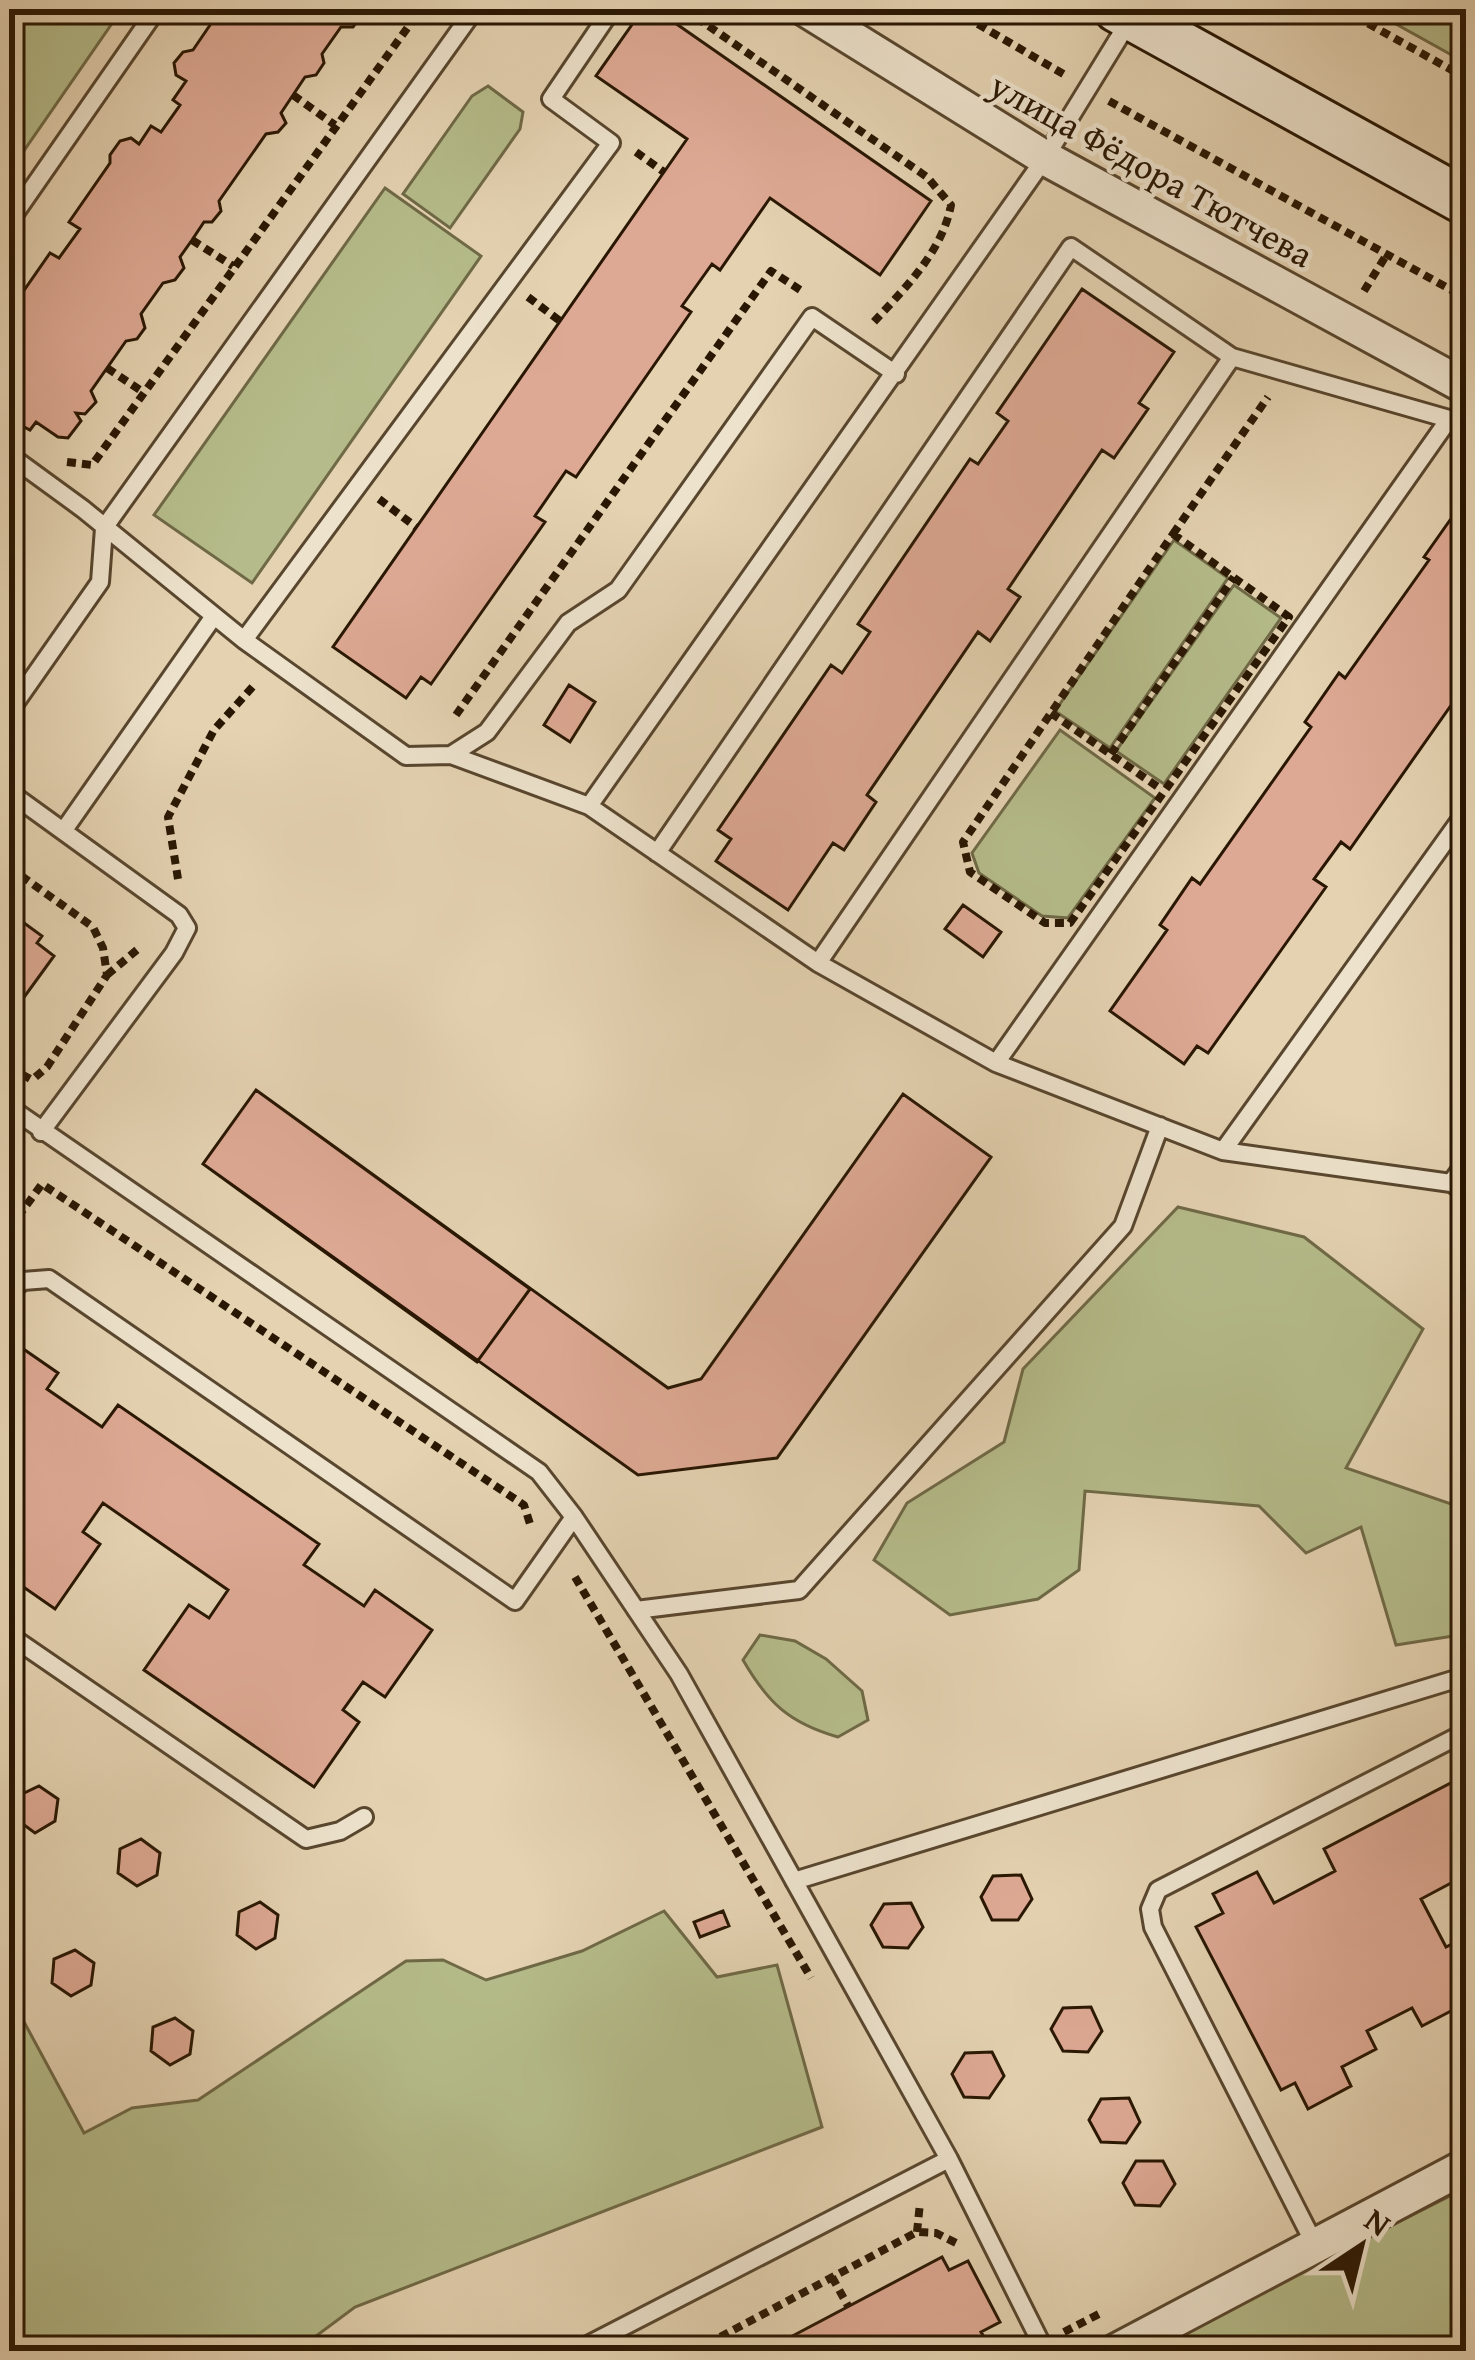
<svg xmlns="http://www.w3.org/2000/svg" width="1475" height="2360" font-family="'Gentium Book Plus',serif">
<rect width="100%" height="100%" fill="#e4d2b1"/>
<filter id="stains"><feTurbulence type="fractalNoise" baseFrequency=".00167" numOctaves="4"/><feColorMatrix values="0 0 0 0 .2 0 0 0 0 .09 0 0 0 0 .02 0 0 0 .5 -.17"/></filter>
<radialGradient id="worn" r=".72"><stop offset=".6" stop-color="#630" stop-opacity="0"/><stop offset="1" stop-color="#630" stop-opacity=".3"/></radialGradient>
<path fill="#b5bb8a" stroke="#6f6946" stroke-width="3" d="M9,9H122L14,165L9,161Z
M1369,9H1466V63Z
M488,86L523,112L520,129L450,228L403,194L472,96Z
M385,188L481,256L252,583L154,515Z
M1174,540L1228,578L1110,748L1055,711Z
M1234,585L1281,618L1164,784L1116,751Z
M1060,730L1155,798L1068,918L1042,916L979,873L972,853Z
M1178,1207L1304,1237L1423,1329L1346,1468L1466,1509V1634L1396,1645L1361,1527L1306,1553L1259,1506L1085,1491L1079,1570L1038,1599L950,1615L874,1560L907,1503L1004,1442L1023,1369Z
M760,1635L795,1641L826,1659L862,1691L868,1720L838,1737C789,1723 768,1703 743,1660Z
M664,1911L717,1977L777,1965L822,2127L355,2307L296,2351H9V1994L84,2133L132,2108L198,2100L406,1961L443,1960L486,1980L582,1951Z
M1466,2188V2346L1453,2351H1142Z"/>
<path fill="#dea994" stroke="#291703" stroke-width="3" d="M221,9L364,12L353,27H341L322,54L324,63L316,75L305,77L281,113L286,123L278,132L266,134L219,201L221,211L212,222H204L192,240L180,257L184,268L175,280L163,283L141,314L145,328L137,339L126,341L91,391L96,402L85,414L76,413L81,421L68,438L58,437L36,422L30,430L9,419V312L50,253L59,258L80,229L69,222L110,163V155L120,141L131,138L139,144L151,126L161,132L180,105L173,100L186,81L176,75L174,63L183,52L193,50Z
M643,9H655L931,201L880,275L770,198L720,270L712,264L682,306L691,312L576,477L566,471L535,516L545,522L431,684L421,677L406,698L333,647L687,139L596,76Z
M1082,289L1174,352L1139,403L1148,409L1114,458L1102,450L1008,589L1020,597L990,641L978,632L867,795L876,802L844,850L833,843L788,910L716,861L731,839L718,830L831,665L842,673L870,632L858,624L970,459L978,464L1008,421L997,413Z
M1466,512V668L1461,676L1466,684L1350,849L1341,842L1314,879L1326,887L1208,1053L1197,1046L1184,1064L1110,1011L1167,930L1160,925L1192,878L1200,884L1311,727L1305,722L1339,673L1345,678L1429,560L1424,557L1455,513L1462,518Z
M569,685L595,702L570,742L544,725Z
M963,905L1001,932L983,957L945,929Z
M9,912L42,936L37,943L54,956L9,1018Z
M256,1090L668,1388L701,1379L903,1094L991,1157L777,1458L638,1475L203,1164Z
M256,1090L530,1289L477,1362L203,1164Z
M9,1339L58,1373L47,1389L102,1427L118,1405L319,1544L304,1565L364,1606L375,1590L432,1630L385,1697L363,1682L343,1710L359,1722L314,1787L144,1670L189,1605L209,1618L228,1590L103,1503L83,1532L100,1544L55,1609L9,1577Z
M1466,1775V1875L1421,1899L1446,1947L1466,1937V2024L1461,2026L1453,2010L1422,2026L1412,2008L1367,2031L1376,2049L1342,2067L1351,2086L1308,2109L1295,2083L1281,2090L1196,1927L1223,1913L1213,1894L1257,1872L1274,1903L1335,1871L1324,1849Z
M39,1786L58,1799L55,1821L35,1833L16,1819L18,1796Z
M141,1839L160,1853L157,1875L137,1886L118,1873L120,1849Z
M1021,1875L1032,1899L1018,1920H992L981,1897L993,1876Z
M260,1902L278,1915L275,1938L256,1949L237,1935L239,1912Z
M911,1903L923,1927L908,1948L883,1947L871,1925L884,1904Z
M723,1911L729,1926L700,1937L694,1922Z
M75,1950L94,1963L91,1985L71,1996L52,1983L54,1959Z
M1091,2007L1102,2031L1088,2052L1063,2051L1051,2029L1063,2008Z
M175,2018L193,2031L190,2054L170,2065L151,2051L153,2027Z
M992,2052L1004,2076L989,2098L964,2097L952,2074L965,2053Z
M1129,2098L1140,2122L1126,2143L1101,2142L1089,2120L1101,2099Z
M1136,2161H1163L1175,2184L1160,2206L1135,2205L1123,2183Z
M942,2257L949,2270L968,2261L1000,2322L981,2332L987,2342L970,2351H764Z"/>
<g fill="none" stroke-linecap="round" stroke-linejoin="round">
<g stroke="#58462e" stroke-width="22">
<path id="lane" d="M9,222L157,9
M9,455L83,509L244,640L406,756L451,755L487,732L568,623L618,590L812,317L896,374
M244,640L611,143L551,99L612,9
M9,712L100,582L104,528L475,9
M451,755L589,806L818,963L996,1063L1223,1151
M9,792L179,915L187,928L174,953L41,1132
M589,806L1045,158L1131,18
M1466,812L1223,1151L1451,1183L1466,1192
M64,830L214,616
M657,853L1071,247L1232,357L1449,419L1466,428
M818,963L1232,357
M996,1063L1449,419
M9,1107L539,1472L574,1517L679,1674L949,2159L1045,2351
M1451,1183L1466,1162
M9,1292L23,1281L49,1279L515,1601L574,1517
M636,1610L799,1590L1123,1226L1160,1126
M9,1635L306,1839L340,1831L364,1817
M794,1881L1466,1676
M1315,2245L1153,1927L1150,1909L1158,1890L1466,1732
M576,2351L949,2159"/>
</g>
<g stroke="#58462e" stroke-width="39">
<path id="street" d="M805,9L1045,158L1466,387
M1116,2351L1466,2166"/>
</g>
<g stroke="#291703" stroke-width="51">
<path id="secondary" d="M1117,9L1466,202"/>
</g>
<path stroke="#291703" stroke-width="8" stroke-dasharray="9 6" stroke-linecap="butt" d="M684,9L927,177L951,205C942,253 903,290 871,325
M952,9L1065,75
M1342,9L1466,78
M293,95L335,125
M1109,101L1466,298
M636,152L664,172
M192,240L233,266
M1364,291L1387,254
M528,297L560,321
M107,368L143,392
M67,462L92,465L421,9
M379,499L416,527
M9,521L16,511L14,491
M1173,534L1289,617L1070,923H1045L970,872L963,842Z
M1173,534L1268,397
M1051,713L1158,787
M456,715L771,271L805,293
M1111,754L1234,577
M9,867L93,927L103,948L107,975L47,1067L32,1080
M178,879L168,817L214,730L256,683
M107,975L138,949
M9,1067L32,1080
M9,1229L42,1184L524,1505L531,1527
M575,1577L811,1978
M917,2232L920,2203
M832,2277L848,2306
M1064,2332L1099,2314
M694,2351L917,2232L936,2233L960,2245"/>
<use href="#lane" stroke="#ede2cc" stroke-width="16"/>
<use href="#street" stroke="#ede2cc" stroke-width="33"/>
<use href="#secondary" stroke="#ede2cc" stroke-width="45"/>
</g>
<g text-anchor="middle" dominant-baseline="central" stroke-width="9" stroke-linejoin="round" paint-order="stroke">
<g font-size="36" fill="#291703" stroke="#ede2cc">
<text transform="translate(1152 169) rotate(29)">улица Фёдора Тютчева</text>
</g>
</g>
<rect width="1475" height="2360" fill="none" stroke="#e4d2b1" stroke-width="48"/>
<rect x="12" y="12" width="1451" height="2336" fill="none" stroke="#291703" stroke-width="6"/>
<rect x="24" y="24" width="1427" height="2312" fill="none" stroke="#291703" stroke-width="3"/>
<g transform="translate(1361 2246) rotate(35)" stroke="#ede2cc" stroke-width="9" paint-order="stroke">
<path d="M0-9L21 45L0 30L-21 45Z" fill="#291703"/>
<text y="-18" font-size="33" font-weight="bold" text-anchor="middle" fill="#291703">N</text>
</g>
<rect width="100%" height="100%" filter="url(#stains)"/>
<rect width="100%" height="100%" fill="url(#worn)"/>
</svg>
